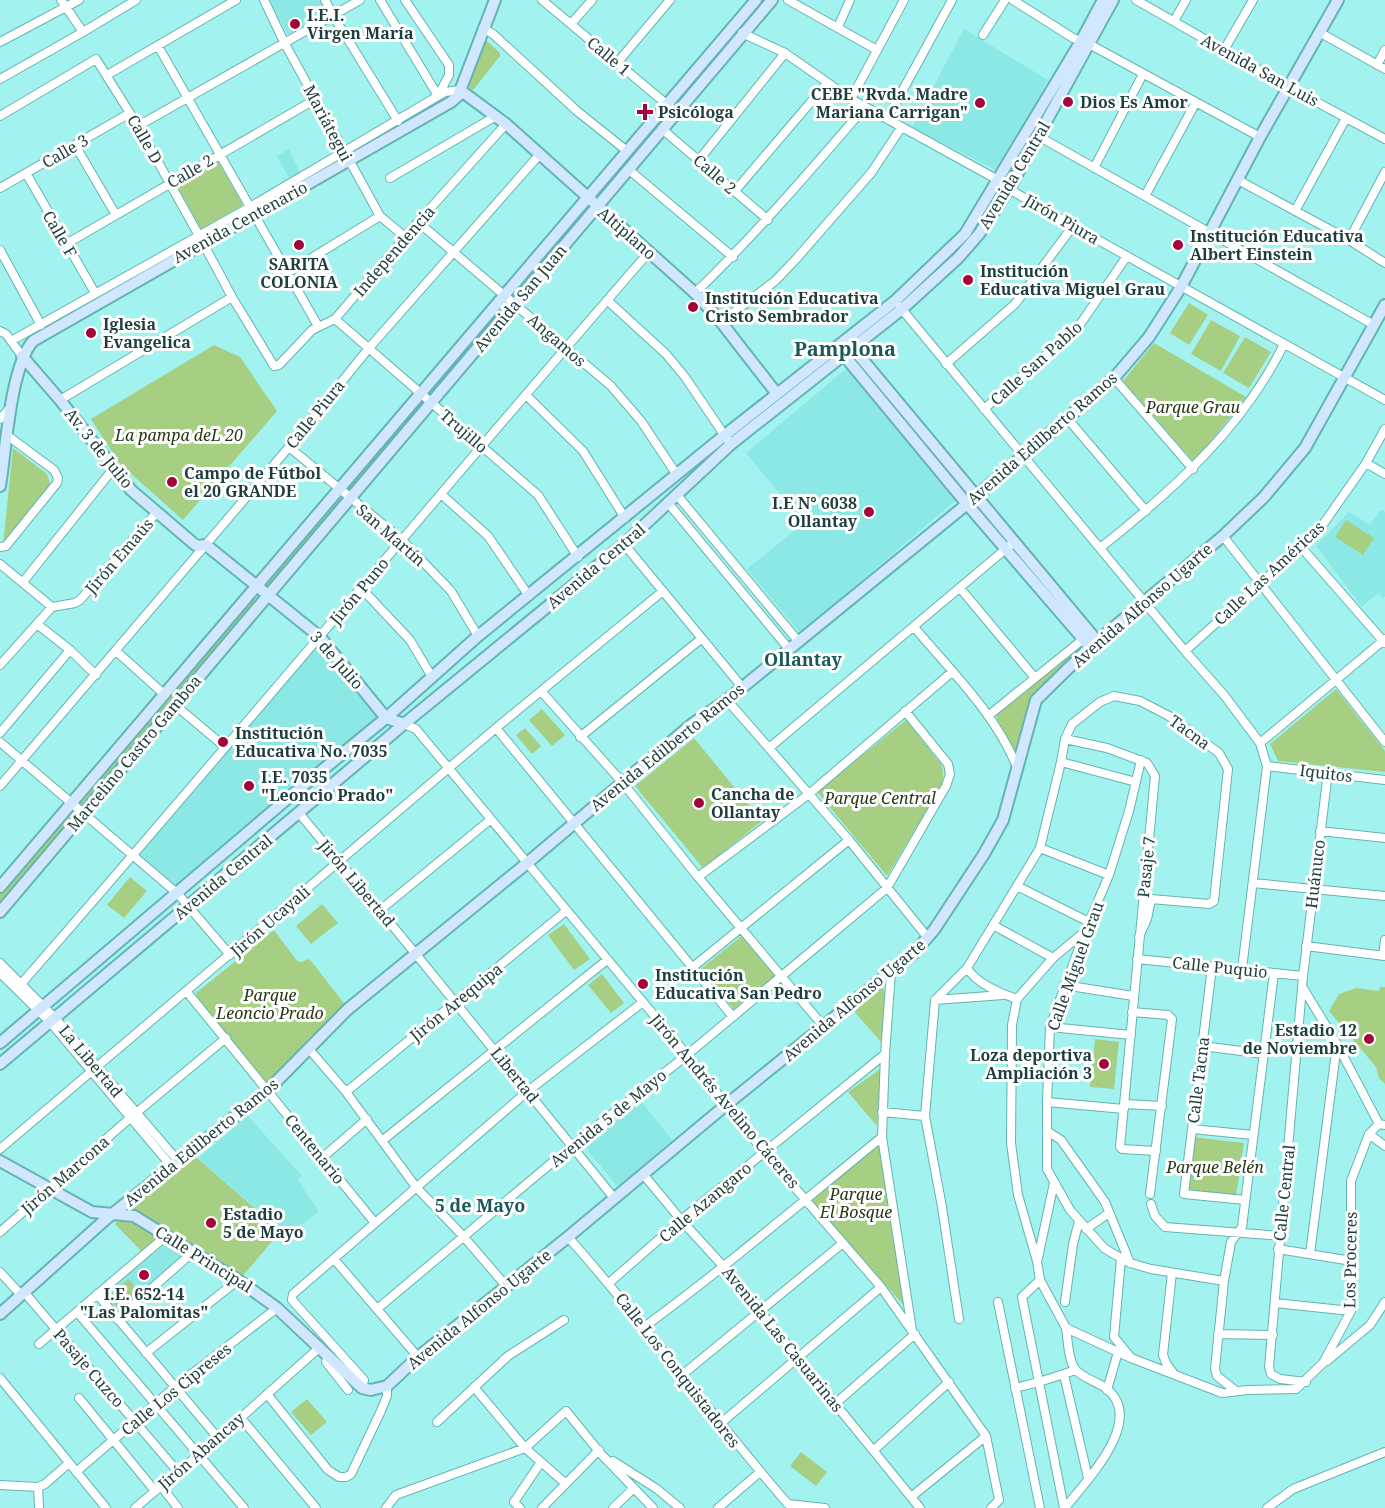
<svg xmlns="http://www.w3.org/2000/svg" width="1385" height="1508" font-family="'Noto Serif',serif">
<rect width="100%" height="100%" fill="#a2f3ef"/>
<path fill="#8ce8e4" d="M269,0H320L327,13L288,35Z
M964,29L1048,80L999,172L912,127Z
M289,149L301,175L290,180L277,156Z
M847,368L956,500L800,633L747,569L804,523L746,453Z
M1381,510L1385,512V596L1383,599L1378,593L1362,607L1316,546L1349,512L1370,525Z
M320,637L386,718L177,892L135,854Z
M641,1101L672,1140L618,1187L584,1146Z
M248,1116L302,1176L298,1180L319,1212L286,1235L198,1158Z
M165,1240L187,1254L117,1314L100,1295Z"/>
<path fill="#a6cf84" d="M757,0H769L674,106L670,103Z
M483,40L487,41L500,53V56L474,89L472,90L467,85Z
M666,109L669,113L596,200L592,194Z
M218,161L243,205L201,229L176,184Z
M587,203L590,207L515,298H512L508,293Z
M504,302L508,306L431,399L425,394Z
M1189,303L1208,315L1189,345L1170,333Z
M1211,320L1240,336L1221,371L1191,354Z
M1245,337L1271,352L1249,388L1223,373Z
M1154,343L1246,397L1194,462L1123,381Z
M214,345L240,357L277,411L183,520L120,464L91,419Z
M421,401L425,405L352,490L345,488Z
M13,448L47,474L50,484L3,545Z
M338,498L342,501L271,585L267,587L263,584Z
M1346,520L1374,538L1363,555L1335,537Z
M251,597L257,602L84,807H82L77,803Z
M1080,645L1083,649L1039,692L1029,704L1015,753L997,720V713Z
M1336,689L1385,751V772L1278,761L1270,744Z
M542,709L565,735L552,746L529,720Z
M906,720L941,764C944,772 943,777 942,785L887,876L817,792Z
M525,728L541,746L532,754L516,735Z
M694,738L762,821L703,868L635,786Z
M72,807L79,811L0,908V891Z
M130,877L147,891L124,918L107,905Z
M322,904L338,923L311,944L296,926Z
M564,924L590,959L574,970L548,935Z
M274,930L297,961L301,962L309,959L312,962L346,1006L309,1038L285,1067L266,1083L197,998L196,993Z
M744,934L777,975L734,1009L701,969Z
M602,974L624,1003L611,1013L588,985Z
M878,987L884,989L886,997L881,1042L853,1010Z
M1380,987H1385V1084L1379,1078L1376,1067L1329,1011L1339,994L1356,988L1379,991Z
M1095,1039L1119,1042L1114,1089L1090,1087Z
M879,1070L881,1071L877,1126L848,1092Z
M1193,1137L1244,1143L1236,1196L1187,1191Z
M880,1145L906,1308L810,1199Z
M196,1157L281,1231L242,1277L133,1211L132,1208L135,1203Z
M125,1216L158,1238L142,1252L115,1224L119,1218Z
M129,1279L139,1292L118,1309L108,1296Z
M307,1399L327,1422L311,1435L291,1412Z
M801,1452L827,1472L816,1486L790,1466Z"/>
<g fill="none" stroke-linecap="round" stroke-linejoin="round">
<g stroke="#64b4b1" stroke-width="10">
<path id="street" d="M61,0L83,32
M264,0L285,44L380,216L405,237
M325,0L334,17L398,121
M380,0L438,96L449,75V65L405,0
M542,0L676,112
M788,0L877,50
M1013,0L1073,38L1089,44L1260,137
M1136,0L1289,87L1385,139
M1174,21L1186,0
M571,24L592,0
M838,27L850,0
M483,28L493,34L577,111L627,151
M1319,32L1385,69
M742,33L785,53L851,99L998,180L1009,189L1073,226L1385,400
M983,35L1005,0
M0,42L79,0
M158,46L318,326
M1224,50L1253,0
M617,63L670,0
M1377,65L1385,50
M107,75L236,0
M0,79L83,32L136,0
M851,99L904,0
M0,116L96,59L138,126L198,234
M887,119L952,0
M138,126L360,0
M662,129L768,220
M1038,136L1374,325
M75,145L116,215
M699,160L785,53
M1094,168L1143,74
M628,169L733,257
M26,173L95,293
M390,178L496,116
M1238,180L1349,240L1385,263
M0,188L130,113
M735,191L827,83
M1145,196L1196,102
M1295,211L1346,118
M418,222L611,386L641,421L677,475
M1349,240L1385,172
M203,243L232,297L274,366L279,365L312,330L335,319L418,222L506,124
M66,244L316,99
M0,250L41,325
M287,273L380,216
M695,293C756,234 810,171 865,107
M607,300L666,354L685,377L727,439
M900,307L1185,651L1224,695L1260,743L1267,766L1242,969
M335,319L538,495L578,557
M721,322L775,281L797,258L871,173L901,128
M0,331L6,334L22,356
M11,341L250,207L438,96L445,92L460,90
M946,364L1015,304L1073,226
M1114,378L1193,469
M526,395L583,451L625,518
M60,400L232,297
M984,409L1079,326L1127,256
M1067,418L1146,511
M0,419L10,408
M289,447L402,540L451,591L478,636
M1366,463L1385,474
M441,494L488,536L529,596
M677,495L798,641
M669,504L789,649
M1223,536L1385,742
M624,544L742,687
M0,547L6,546L57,483L58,478L54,470L8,436
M1301,547L1385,643
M1100,548C1172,491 1243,428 1284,344
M0,564L52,607
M23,582L113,469
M361,588L410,640L432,677
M960,588L1035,678
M37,624L70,650L96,675
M914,627C951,671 995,713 1017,767
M116,651L165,695
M1185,651L1301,547L1324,523L1366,463L1385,429
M0,665L52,607L75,603L80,600L157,512
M541,691L622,782L698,877L824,1027
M727,700L849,840L928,938
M175,705L225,747
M988,716L1087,636
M404,724L416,729L687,1055L764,1152L881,1287L986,1436L999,1500L991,1508
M496,728L733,1017
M0,733L70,650
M580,737L701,639
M1065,739L1107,748L1147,763L1155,776L1120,1147L1122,1149L1156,1151
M0,742L178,894L230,955
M1260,743L1385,639
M769,748L1014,542
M1141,760L1129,811L1109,875L1085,932L1050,1027L1047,1102V1169L1070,1210L1104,1248L1112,1253L1130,1263L1151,1269L1224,1281
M1061,762L1136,782
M1267,766L1385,780
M0,786L289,447L369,348L540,154
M299,813L415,953L614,1198
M1320,831L1385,838
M1040,848L1109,875
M698,877L809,794L952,672
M1253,883L1385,896
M1017,886L1089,922
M379,911L490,820
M993,925L1053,958
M1306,946L1385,956
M1383,956L1385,940
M1137,959L1303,976
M0,963L55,1018L179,1162
M693,967L849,840
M1212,967L1184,1194L1245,1200
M967,968C976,983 1001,994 1017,999
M891,972L885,1054L882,1137L912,1330
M0,973L50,1022L172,1167
M21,984C233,742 438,494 649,252
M1064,985L1133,996
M1303,988L1337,1044L1379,1124
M187,992L375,1223
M935,1000L1003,995
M1132,1012L1168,1015L1172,1019L1150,1194
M1050,1027L1131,1035
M1202,1046L1265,1054
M309,1049L346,1092L416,1187L464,1237L506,1286
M346,1092L566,911
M1047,1102L1124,1109
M1125,1104L1162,1106
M882,1112L925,1116
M136,1113L226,1038
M1192,1129L1253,1135
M1047,1131L1061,1140L1105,1202L1130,1263
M1369,1134L1385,1146
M383,1140L607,960
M0,1149L496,728L663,591
M322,1158L367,1119
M643,1174L681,1220L724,1267L920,1508
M1151,1204L1155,1216L1165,1227L1282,1236
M1086,1229L1109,1213
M0,1232L130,1118
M568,1237C645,1323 712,1417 788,1504L825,1508
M1278,1249L1352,1261
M1310,1254L1337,1044
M1038,1258L1054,1183
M334,1259L418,1357
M1121,1259L1114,1337L1131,1358
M0,1272L21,1295
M1172,1273L1163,1355L1166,1363L1174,1374
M1040,1280L1066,1328L1131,1358L1222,1393L1248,1390L1296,1389L1323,1363L1351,1311V1181L1369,1134L1379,1124L1385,1125
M609,1283L681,1220L885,1054
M24,1292L178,1472
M97,1294L218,1438
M998,1302L1040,1508
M1065,1302L1073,1244L1079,1221
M1275,1303L1351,1311
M377,1309L573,1145L687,1055L887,888L946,786L950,774L948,764L905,711
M77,1312L244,1508
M117,1319L193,1252
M959,1319L942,1207L925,1116L935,1000L967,968L1040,848L1061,762L1065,739L1072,724L1100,702L1114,696L1140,701L1169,716L1219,753L1228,769L1214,901L1209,904L1151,899L1147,919L1139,937
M644,1327C726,1267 803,1201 882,1137
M1218,1334L1273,1335
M39,1344L166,1236
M146,1353L238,1280
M328,1355L326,1362L348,1390
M1327,1361L1370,1325L1385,1302
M682,1375L843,1243
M1064,1375L1088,1478
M0,1378L106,1508
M1306,1382L1280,1379L1271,1374L1269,1367L1303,976L1328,772
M474,1387L525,1448L565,1483
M362,1388L364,1380L292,1300L293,1294L528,1091L643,1002
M1015,1388L1039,1382L1076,1370
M1107,1390L1118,1352
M1236,1391L1217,1376L1215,1369L1224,1281L1231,1242L1242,1227L1274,973
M267,1394L328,1470L339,1477H346L351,1474L380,1413L387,1396V1386
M79,1398L155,1491
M836,1403L915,1334
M241,1418L316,1508
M437,1422L508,1356L564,1320
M720,1424L881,1287
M874,1450L949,1382
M613,1461L657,1489L680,1508
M76,1472L175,1387L277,1308
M0,1485L38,1487L45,1484L69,1463
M161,1486L178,1508
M38,1487L39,1508
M911,1497L986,1436
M135,1508L218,1438L320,1347
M386,1508L396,1495L525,1448L566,1411L601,1454L653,1508
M520,1508L514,1502L541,1462
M542,1508L599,1450
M613,1508L634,1488
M718,1508L760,1472
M1064,1508L1022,1297L1040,1280L1037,1261L1018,1195L1011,1143L1012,1025L1017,999L1053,958L1083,933
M1065,1508C1085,1482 1146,1421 1107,1389C1098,1382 1082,1378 1075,1369C1068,1359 1068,1340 1066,1328
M1267,1508L1293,1489L1385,1452"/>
</g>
<g stroke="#64b4b1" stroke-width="14">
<path id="secondary" d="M460,90L506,124L695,293L721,322L777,394
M852,347L1097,641
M843,354L967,504L1090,647
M22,356L60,400L131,490L193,543L197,546L206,545L320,637L386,718L404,724
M0,486C6,451 10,367 33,341L451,102L458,96L495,0
M0,887L756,0
M0,912L772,0
M0,1043L287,799L386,718L478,636L725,435L895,301L965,234L1081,41L1103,0
M0,1064L404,724L624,544L731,444L902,309L958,258L979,234L1009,189L1113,0
M0,1161L92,1212L134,1216L238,1280L277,1308L362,1388L371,1390L387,1386L418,1357L568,1237L726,1105L915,952L934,930L984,854L1003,820L1036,700L1090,647L1223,536L1264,497L1305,448L1385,305
M0,1314L106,1219L268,1090L348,1009L526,864L692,724L727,700L967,504L1114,378L1149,337L1181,287L1260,137L1338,0"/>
</g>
<use href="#street" stroke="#fff" stroke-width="8"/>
<use href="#secondary" stroke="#d1e7ff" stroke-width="10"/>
</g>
<g fill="#a2043b" stroke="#fff" stroke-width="2">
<circle cx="295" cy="24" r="6"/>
<circle cx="1068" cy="102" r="6"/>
<circle cx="980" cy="103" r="6"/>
<path d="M642 103h6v6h6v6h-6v6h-6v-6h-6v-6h6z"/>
<circle cx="299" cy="245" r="6"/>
<circle cx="1178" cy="245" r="6"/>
<circle cx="968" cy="280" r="6"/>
<circle cx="693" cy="307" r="6"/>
<circle cx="91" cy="333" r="6"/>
<circle cx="172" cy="482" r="6"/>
<circle cx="869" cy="512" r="6"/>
<circle cx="223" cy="742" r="6"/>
<circle cx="249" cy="786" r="6"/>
<circle cx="699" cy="803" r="6"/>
<circle cx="643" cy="984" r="6"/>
<circle cx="1369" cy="1039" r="6"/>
<circle cx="1104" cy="1064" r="6"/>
<circle cx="211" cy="1223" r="6"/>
<circle cx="144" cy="1275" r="6"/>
</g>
<g text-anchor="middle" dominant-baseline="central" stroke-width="6" stroke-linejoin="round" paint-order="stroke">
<g font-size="16" font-weight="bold" fill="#1c3e3c" stroke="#fff" text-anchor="start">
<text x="307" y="15">I.E.I.<tspan x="307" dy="18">Virgen María</tspan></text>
<text x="968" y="94" text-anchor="end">CEBE "Rvda. Madre<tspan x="968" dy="18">Mariana Carrigan"</tspan></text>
<text x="1080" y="102">Dios Es Amor</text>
<text x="658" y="112">Psicóloga</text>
<text x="1190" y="236">Institución Educativa<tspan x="1190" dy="18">Albert Einstein</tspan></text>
<text x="299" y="264" text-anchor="middle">SARITA<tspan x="299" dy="18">COLONIA</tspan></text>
<text x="980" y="271">Institución<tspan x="980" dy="18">Educativa Miguel Grau</tspan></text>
<text x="705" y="298">Institución Educativa<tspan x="705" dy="18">Cristo Sembrador</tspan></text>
<text x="103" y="324">Iglesia<tspan x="103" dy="18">Evangelica</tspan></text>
<text x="184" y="473">Campo de Fútbol<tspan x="184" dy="18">el 20 GRANDE</tspan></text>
<text x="857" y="503" text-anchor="end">I.E N° 6038<tspan x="857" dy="18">Ollantay</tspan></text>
<text x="235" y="733">Institución<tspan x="235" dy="18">Educativa No. 7035</tspan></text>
<text x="261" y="777">I.E. 7035<tspan x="261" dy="18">"Leoncio Prado"</tspan></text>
<text x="711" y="794">Cancha de<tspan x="711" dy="18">Ollantay</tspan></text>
<text x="655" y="975">Institución<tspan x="655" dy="18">Educativa San Pedro</tspan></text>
<text x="1357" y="1030" text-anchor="end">Estadio 12<tspan x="1357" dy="18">de Noviembre</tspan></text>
<text x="1092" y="1055" text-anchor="end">Loza deportiva<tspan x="1092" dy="18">Ampliación 3</tspan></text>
<text x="223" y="1214">Estadio<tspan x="223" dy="18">5 de Mayo</tspan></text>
<text x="144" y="1294" text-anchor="middle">I.E. 652-14<tspan x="144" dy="18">"Las Palomitas"</tspan></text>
</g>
<g font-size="16" fill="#1c3e3c" stroke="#fff">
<text transform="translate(609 56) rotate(40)">Calle 1</text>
<text transform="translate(1260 70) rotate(29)">Avenida San Luis</text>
<text transform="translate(328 123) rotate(62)">Mariátegui</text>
<text transform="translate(145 139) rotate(60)">Calle D</text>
<text transform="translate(65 151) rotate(-30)">Calle 3</text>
<text transform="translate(190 171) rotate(-30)">Calle 2</text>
<text transform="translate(715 174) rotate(41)">Calle 2</text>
<text transform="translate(1014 175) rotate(-59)">Avenida Central</text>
<text transform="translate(1062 219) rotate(30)">Jirón Piura</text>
<text transform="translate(240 222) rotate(-29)">Avenida Centenario</text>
<text transform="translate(627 233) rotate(41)">Altiplano</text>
<text transform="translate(60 234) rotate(60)">Calle F</text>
<text transform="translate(394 251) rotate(-49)">Independencia</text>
<text transform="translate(520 298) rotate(-50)">Avenida San Juan</text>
<text transform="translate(557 340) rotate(41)">Angamos</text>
<text transform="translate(1036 363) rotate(-42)">Calle San Pablo</text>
<text transform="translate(315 414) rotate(-51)">Calle Piura</text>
<text transform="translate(464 431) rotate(41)">Trujillo</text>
<text transform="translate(1042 438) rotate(-41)">Avenida Edilberto Ramos</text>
<text transform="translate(99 448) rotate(51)">Av. 3 de Julio</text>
<text transform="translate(391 535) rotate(41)">San Martín</text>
<text transform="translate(119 556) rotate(-49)">Jirón Emaús</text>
<text transform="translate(596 566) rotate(-40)">Avenida Central</text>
<text transform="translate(1269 573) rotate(-43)">Calle Las Américas</text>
<text transform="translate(359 591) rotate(-50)">Jirón Puno</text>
<text transform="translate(1142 605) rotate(-41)">Avenida Alfonso Ugarte</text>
<text transform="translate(337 660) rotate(49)">3 de Julio</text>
<text transform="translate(1190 732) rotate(36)">Tacna</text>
<text transform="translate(667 747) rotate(-39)">Avenida Edilberto Ramos</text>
<text transform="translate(134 753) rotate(-50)">Marcelino Castro Gamboa</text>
<text transform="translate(1326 773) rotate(7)">Iquitos</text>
<text transform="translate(1146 867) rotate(-84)">Pasaje 7</text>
<text transform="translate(1315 874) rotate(-83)">Huánuco</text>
<text transform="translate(223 877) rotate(-40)">Avenida Central</text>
<text transform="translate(357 883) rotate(50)">Jirón Libertad</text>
<text transform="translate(270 921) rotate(-41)">Jirón Ucayali</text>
<text transform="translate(1075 966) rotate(-70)">Calle Miguel Grau</text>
<text transform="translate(1220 967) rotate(6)">Calle Puquio</text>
<text transform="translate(854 1000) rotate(-40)">Avenida Alfonso Ugarte</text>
<text transform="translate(456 1002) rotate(-39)">Jirón Arequipa</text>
<text transform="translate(91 1061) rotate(50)">La Libertad</text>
<text transform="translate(515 1075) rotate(51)">Libertad</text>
<text transform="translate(1198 1080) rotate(-83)">Calle Tacna</text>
<text transform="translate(725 1101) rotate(50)">Jirón Andrés Avelino Cáceres</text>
<text transform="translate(608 1118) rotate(-39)">Avenida 5 de Mayo</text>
<text transform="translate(201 1142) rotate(-39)">Avenida Edilberto Ramos</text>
<text transform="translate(315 1149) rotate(51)">Centenario</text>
<text transform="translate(65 1175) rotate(-41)">Jirón Marcona</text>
<text transform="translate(1284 1193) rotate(-84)">Calle Central</text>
<text transform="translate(705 1202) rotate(-40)">Calle Azangaro</text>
<text transform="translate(204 1259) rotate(32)">Calle Principal</text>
<text transform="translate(1350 1260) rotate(-89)">Los Proceres</text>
<text transform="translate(479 1309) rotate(-39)">Avenida Alfonso Ugarte</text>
<text transform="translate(783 1339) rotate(51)">Avenida Las Casuarinas</text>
<text transform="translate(89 1368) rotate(49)">Pasaje Cuzco</text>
<text transform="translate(678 1370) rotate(52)">Calle Los Conquistadores</text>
<text transform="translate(176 1389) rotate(-39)">Calle Los Cipreses</text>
<text transform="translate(201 1451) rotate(-41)">Jirón Abancay</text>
</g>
<g font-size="16" font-style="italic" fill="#253713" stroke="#fff">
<text x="1193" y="407">Parque Grau</text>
<text x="179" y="435">La pampa deL 20</text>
<text x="880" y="798">Parque Central</text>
<text x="270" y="995">Parque<tspan x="270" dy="18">Leoncio Prado</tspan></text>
<text x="1215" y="1167">Parque Belén</text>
<text x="856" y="1194">Parque<tspan x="856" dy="18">El Bosque</tspan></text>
</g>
<g font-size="18" font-weight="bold" fill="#195957" stroke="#fff">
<text x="803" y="659">Ollantay</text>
<text x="480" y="1205">5 de Mayo</text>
</g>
<g font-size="20" font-weight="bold" fill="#195957" stroke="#fff">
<text x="845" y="348">Pamplona</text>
</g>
</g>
</svg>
